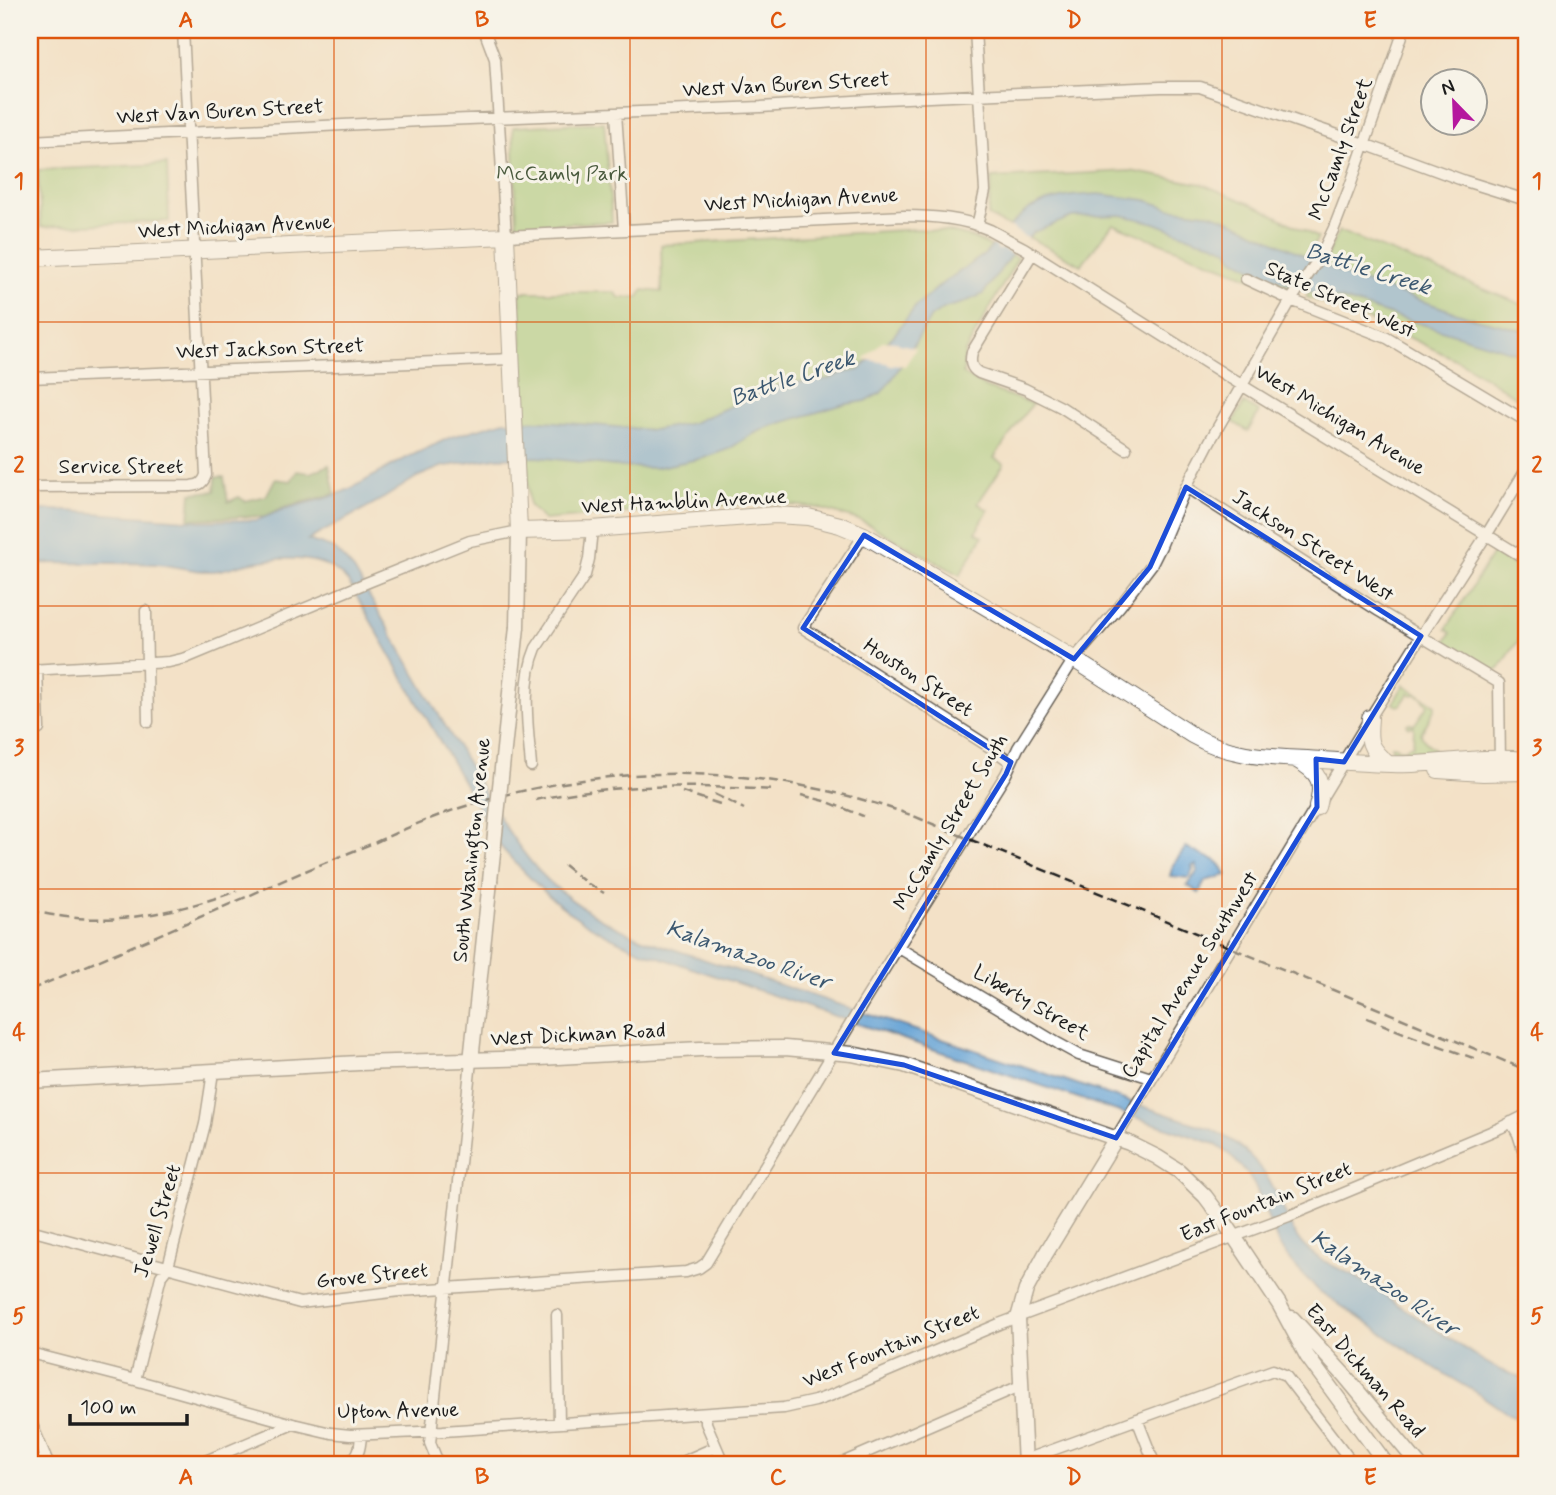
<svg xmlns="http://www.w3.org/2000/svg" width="1556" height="1495" font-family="Mynerve,sans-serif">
<rect width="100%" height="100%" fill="#f7f3e8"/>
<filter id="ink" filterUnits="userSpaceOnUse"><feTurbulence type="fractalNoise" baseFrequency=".0143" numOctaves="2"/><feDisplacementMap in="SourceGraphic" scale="14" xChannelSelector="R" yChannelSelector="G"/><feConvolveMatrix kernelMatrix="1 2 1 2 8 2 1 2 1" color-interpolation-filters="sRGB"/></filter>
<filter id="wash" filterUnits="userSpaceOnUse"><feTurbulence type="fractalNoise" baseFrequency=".00686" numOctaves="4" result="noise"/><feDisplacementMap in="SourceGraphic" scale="28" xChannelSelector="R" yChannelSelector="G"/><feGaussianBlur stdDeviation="1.57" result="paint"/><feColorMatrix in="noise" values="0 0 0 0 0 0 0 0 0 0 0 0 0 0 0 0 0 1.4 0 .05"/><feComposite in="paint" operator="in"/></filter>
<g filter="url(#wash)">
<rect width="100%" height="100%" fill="#f3e1c7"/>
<path fill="#9ccc7b" stroke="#5c744c" stroke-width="2" d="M604,122L612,222L517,225L513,127Z
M167,164L169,221L41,227L38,170Z
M1130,171L1202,184L1263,209L1318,238L1287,292L1113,224L1081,265L988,216L992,178Z
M918,229L951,232L973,238L1018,258L965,352L963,374L987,388L1033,404L1025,413L994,458L1004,464L978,503L988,510L976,532L983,536L960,575L862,521L818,508L771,503L708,506L544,520L529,505L520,292H614L620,298L639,297L643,290L662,292L661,245Z
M1339,231L1526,306V404L1463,363L1387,327L1306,297Z
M1244,403L1259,412L1248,431L1233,422Z
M1493,553L1526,573V629L1500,668L1495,672L1445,642L1451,633L1446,629Z
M1404,685L1435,705V708L1421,734C1423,744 1432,744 1436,752L1392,750L1391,746H1396L1398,749H1406L1408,746L1413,745L1414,727H1408L1407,724L1409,723L1414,725L1428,705L1423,701V698L1416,694L1412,695L1409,693L1401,705L1398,706L1393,703Z"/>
<path fill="#7db06b" stroke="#4c6644" stroke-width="2" d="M329,465L335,494L284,507L265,516L189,519L191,493L215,491L216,477H224L228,502L239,497L245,501L266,496L275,479L291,481L297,471L310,473Z"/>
<path fill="#64a2d6" stroke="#405f79" stroke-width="2" d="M1098,194L1146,200L1169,208L1213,214L1234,222L1350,277L1476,319L1526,331V356L1339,299L1320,295L1270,277L1235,259L1227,249L1214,243L1196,239L1155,223L1121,215L1072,217L1034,232L1012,254L983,294L963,303L945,308L931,317L893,378L881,393L866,401L841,405L768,427L749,436L729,449L704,458L654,468L623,467L537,457L496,458L441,467L417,477L384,498L308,540L335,549L354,570C389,629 424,689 459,749C483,789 506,834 537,869C564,899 605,924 643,939L1211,1129C1248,1147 1266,1169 1282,1206C1289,1221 1294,1237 1306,1248C1319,1260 1337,1268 1353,1275L1482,1360L1500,1370L1526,1379V1421L1507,1413L1476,1392L1428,1364L1319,1291L1292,1263L1279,1245L1255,1186L1247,1173L1229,1154L1215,1144L644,952C579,926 546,898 500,846L349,583C325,552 278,557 244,564C234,566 223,571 212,571C193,572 173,565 154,564C113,562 71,564 30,563V510H54L200,521L258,520L284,509L330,497L352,488L400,461L451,437L504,421H544L653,430L692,423L774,387L792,383L829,379L843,373L859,370L894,335L916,306L943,283L985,254L1013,223L1027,210L1047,201L1071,196Z
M1186,847C1190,849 1193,851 1197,853C1211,861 1219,856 1226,875L1205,881L1199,893L1187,885L1198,871L1196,865L1192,866L1193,870L1189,878L1170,876L1173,865Z"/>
<path fill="#f3e1c7" d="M1005,226L1008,228L1012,227L1014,230L1028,239L1015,256L1002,249L998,250L996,246L990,243Z
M883,341L891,342L896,341L899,344L916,348L905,366L895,364L890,366L887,363L864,359Z"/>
</g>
<g filter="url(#ink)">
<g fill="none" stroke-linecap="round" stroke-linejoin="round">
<g stroke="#676158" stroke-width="13">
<path id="minor" d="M484,30L495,59L506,236L904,216C933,216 963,218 990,230C1001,236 1012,242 1024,248L1243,386L1526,559
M975,30L985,191L977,226
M616,113L624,230
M30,141L420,121L761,107L884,99L1161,87H1200L1296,121L1364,144L1465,181L1526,200
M1032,254L972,352C970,361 970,368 979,373L1025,389L1061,407L1126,449
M1246,279L1291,300L1387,338L1526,421
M30,378L512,359
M31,487L191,486C200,485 203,483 206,475L183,30
M1186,487L1379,611L1499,683L1500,765
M864,535L803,628L988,746L1011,762
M146,611L148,722
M37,669L39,729
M30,670L169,662L186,658L366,583L470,541L519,531
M531,766C528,729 521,683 536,648L585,575L589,559L592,529
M899,948L1059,1044L1079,1055L1151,1078
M1511,1122L1518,1134L1526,1159
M1116,1138L1370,718L1421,636L1487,534L1526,470
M30,1230L300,1303L400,1291L686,1272L699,1268L706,1263L865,1000L1006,774L1018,748L1074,659L1120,606L1152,564L1161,546L1186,487L1210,441L1291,300L1320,257L1334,228L1349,189L1404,30
M557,1315L559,1423
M30,1353L135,1380L293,1424L331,1433L350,1435L443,1431L784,1408L815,1401L832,1395L999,1324L1289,1216L1500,1128L1526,1115
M135,1380L161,1276L168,1267L205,1124L213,1072
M706,1414V1423L724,1465
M1137,1419L1155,1465
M30,1420L49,1465
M30,1465L46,1458
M196,1465L293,1424
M346,1465C359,1455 360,1451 361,1435
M439,1465L430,1443L471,1061
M675,1465L716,1447
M837,1465L1020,1386
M1011,1465L1273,1370L1285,1375L1354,1465"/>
</g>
<g stroke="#676158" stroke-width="17">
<path id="major" d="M517,627L519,531
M471,1061L490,881
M30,1081L359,1063L540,1058L700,1049L785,1048L852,1054L904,1065L1129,1143L1157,1157L1179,1171L1205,1196L1223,1220L1279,1304L1307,1356L1387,1465
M1292,1318L1345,1376L1419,1465
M1025,1465L1018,1318L1026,1290L1046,1253L1116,1138"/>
</g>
<g stroke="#676158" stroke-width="18">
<path id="highway" d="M30,258L506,236L519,531L592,529L775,515L808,517L840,525L864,535L1064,653L1192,735C1234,759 1275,757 1322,760C1352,762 1383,765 1413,764C1451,762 1489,756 1526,760
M1370,718C1368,741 1368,748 1387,763
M1297,760C1320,773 1324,782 1317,807
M1438,770L1483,773L1526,772"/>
</g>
<use href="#minor" stroke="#fff" stroke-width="10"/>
<use href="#major" stroke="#fff" stroke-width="14"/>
<use href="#highway" stroke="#fff" stroke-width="16"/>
<path stroke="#1c1c1c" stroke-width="2.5" stroke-dasharray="10 5" stroke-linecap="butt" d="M682,792L720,804
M714,794L744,809
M801,795L825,801L863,816
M536,800C615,782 694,786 775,790
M564,865L585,882L604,893
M30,910C102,929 168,915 237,891
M30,990C111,955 192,921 273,885C307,870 341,856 376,842C406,828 437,815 469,805C617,760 766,764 911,815L1526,1070
M1367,1018L1406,1034L1476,1059"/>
<g stroke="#676158" stroke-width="17" stroke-linecap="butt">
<path id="major-bridge" d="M490,881L517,627"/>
</g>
<use href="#major-bridge" stroke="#fff" stroke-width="14"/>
</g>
</g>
<path d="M0 0H1556V1495H0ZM1186,487L1421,636L1344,762L1316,759L1317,807L1116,1138L904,1065L834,1053L1006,774L1011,762L803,628L864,535L1074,659L1150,567Z" fill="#f3e1c7" fill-opacity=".55" fill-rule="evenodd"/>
<path fill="none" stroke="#1d4ed8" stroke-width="5" stroke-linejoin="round" d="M1186,487L1421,636L1344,762L1316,759L1317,807L1116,1138L904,1065L834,1053L1006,774L1011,762L803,628L864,535L1074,659L1150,567Z"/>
<path fill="none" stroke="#de560d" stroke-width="2" stroke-opacity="0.55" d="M334,30V1465M630,30V1465M926,30V1465M1222,30V1465M30,322H1526M30,606H1526M30,889H1526M30,1173H1526"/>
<g text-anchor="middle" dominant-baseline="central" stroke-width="6" stroke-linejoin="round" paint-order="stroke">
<g font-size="21" fill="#1c1c1c" stroke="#f7f3e8">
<text transform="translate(786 85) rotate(-3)">West Van Buren Street</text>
<text transform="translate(220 112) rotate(-3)">West Van Buren Street</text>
<text transform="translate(1341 149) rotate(-70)">McCamly Street</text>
<text transform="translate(801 200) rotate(-3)">West Michigan Avenue</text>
<text transform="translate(235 227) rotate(-3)">West Michigan Avenue</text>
<text transform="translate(1340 300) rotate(24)">State Street West</text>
<text transform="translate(270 349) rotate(-2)">West Jackson Street</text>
<text transform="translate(1340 420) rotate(31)">West Michigan Avenue</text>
<text x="121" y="467">Service Street</text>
<text transform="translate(684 502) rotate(-3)">West Hamblin Avenue</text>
<text transform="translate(1313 546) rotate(33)">Jackson Street West</text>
<text transform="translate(918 678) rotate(33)">Houston Street</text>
<text transform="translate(951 822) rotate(-59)">McCamly Street South</text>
<text transform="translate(472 850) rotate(-84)">South Washington Avenue</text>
<text transform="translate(1190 975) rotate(-58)">Capital Avenue Southwest</text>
<text transform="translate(1031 1003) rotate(30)">Liberty Street</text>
<text transform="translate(578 1035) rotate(-3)">West Dickman Road</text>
<text transform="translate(1266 1202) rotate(-22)">East Fountain Street</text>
<text transform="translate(158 1221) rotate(-73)">Jewell Street</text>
<text transform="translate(372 1276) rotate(-6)">Grove Street</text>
<text transform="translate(891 1347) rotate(-22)">West Fountain Street</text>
<text transform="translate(1365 1371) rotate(49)">East Dickman Road</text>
<text transform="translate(398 1411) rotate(-1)">Upton Avenue</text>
</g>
<g font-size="21" fill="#495a3d" stroke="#f7f3e8">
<text x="562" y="174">McCamly Park</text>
</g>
<g font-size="23" font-style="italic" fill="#3c5870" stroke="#f7f3e8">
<text transform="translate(1368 270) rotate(17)">Battle Creek</text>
<text transform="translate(793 379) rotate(-19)">Battle Creek</text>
<text transform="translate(748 956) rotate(19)">Kalamazoo River</text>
<text transform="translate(1384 1284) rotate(34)">Kalamazoo River</text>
</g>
</g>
<rect width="1556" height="1495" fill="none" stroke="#f7f3e8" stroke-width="77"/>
<g transform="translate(1454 102) rotate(337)"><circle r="33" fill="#f7f3e8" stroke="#9f9d96" stroke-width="2"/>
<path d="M0-5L12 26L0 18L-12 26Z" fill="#b5179e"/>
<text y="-10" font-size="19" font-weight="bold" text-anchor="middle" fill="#1c1c1c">N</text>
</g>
<path d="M70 1414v10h117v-10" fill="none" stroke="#1c1c1c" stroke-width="3.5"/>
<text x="80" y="1414" font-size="21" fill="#1c1c1c" stroke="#f7f3e8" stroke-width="5" paint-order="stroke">100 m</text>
<rect x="38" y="38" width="1480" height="1418" fill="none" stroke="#de560d" stroke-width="2.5"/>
<g font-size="23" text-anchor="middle" font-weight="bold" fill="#de560d">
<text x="186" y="27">A</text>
<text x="482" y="27">B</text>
<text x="778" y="27">C</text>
<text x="1074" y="27">D</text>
<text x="1370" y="27">E</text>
<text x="19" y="188">1</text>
<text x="1537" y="188">1</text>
<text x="19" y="472">2</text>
<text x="1537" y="472">2</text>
<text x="19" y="755">3</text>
<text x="1537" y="755">3</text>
<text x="19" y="1039">4</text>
<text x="1537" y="1039">4</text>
<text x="19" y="1323">5</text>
<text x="1537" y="1323">5</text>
<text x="186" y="1484">A</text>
<text x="482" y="1484">B</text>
<text x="778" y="1484">C</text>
<text x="1074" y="1484">D</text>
<text x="1370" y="1484">E</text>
</g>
</svg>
